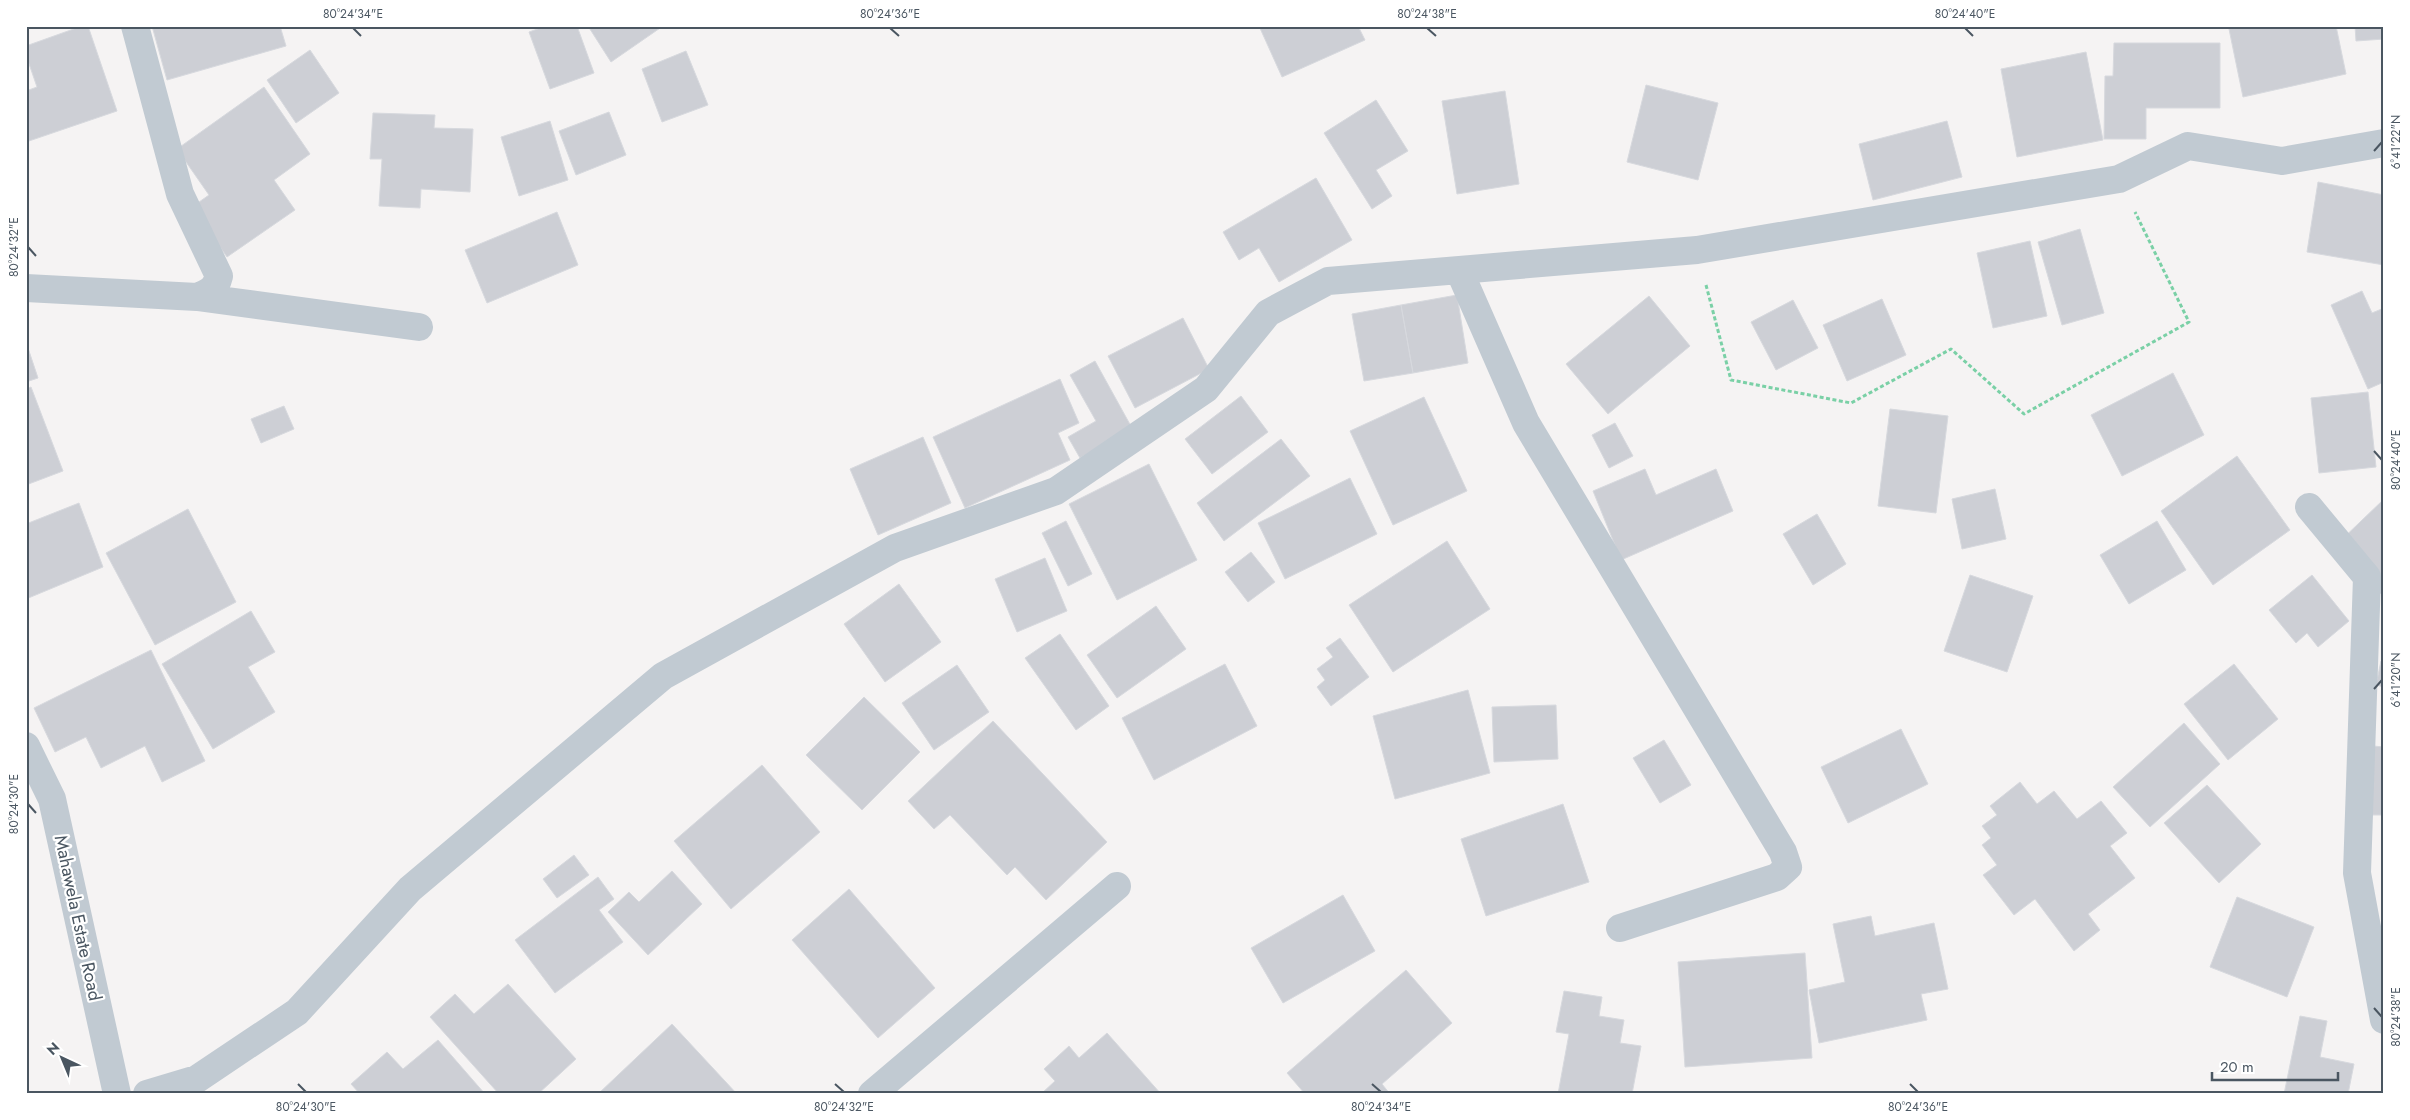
<svg xmlns="http://www.w3.org/2000/svg" width="2410" height="1120" font-family="Jost,sans-serif">
<rect width="100%" height="100%" fill="#f5f3f3"/>
<path fill="#cdcfd5" stroke="#d7d9de" d="M82,26H88L117,111L26,142V91L37,87L26,55V46Z
M152,26H280L286,46L167,80Z
M546,26H577L594,73L550,89L529,32Z
M588,26H663L611,62Z
M1259,26H1358L1365,40L1282,77Z
M2241,26H2336L2346,74L2243,97L2229,29Z
M2355,26H2384V39L2356,41Z
M2114,43H2220V108H2146V139H2104L2105,76H2113Z
M310,50L339,93L296,123L267,80Z
M686,51L708,105L662,122L642,69Z
M2086,52L2103,140L2017,157L2001,69Z
M1646,85L1718,103L1698,180L1627,162Z
M264,87L310,154L274,180L295,210L227,257L192,207L209,195L177,149Z
M1505,91L1519,184L1457,194L1442,101Z
M1376,100L1408,151L1376,170L1392,196L1372,209L1324,133Z
M609,112L626,155L576,175L559,131Z
M373,113L435,115L434,128L473,129L470,192L421,189L420,208L379,206L382,159H370Z
M550,121L568,180L519,196L501,137Z
M1947,121L1962,177L1873,200L1859,144Z
M1316,178L1352,240L1279,282L1259,248L1239,260L1223,232Z
M2318,182L2384,195V265L2307,252Z
M557,212L578,265L487,303L465,250Z
M2080,229L2104,313L2062,325L2038,242Z
M2030,241L2047,316L1993,328L1977,253Z
M2362,291L2372,313L2384,308V382L2368,389L2331,305Z
M1457,295L1468,363L1413,373L1401,305Z
M1649,296L1690,346L1608,414L1566,364Z
M1882,299L1906,355L1847,381L1823,325Z
M1793,300L1818,348L1776,370L1751,322Z
M1401,305L1413,373L1364,381L1352,314Z
M1183,318L1209,369L1135,408L1108,356Z
M26,342L38,378L26,382Z
M1095,361L1132,428L1080,458L1068,437L1096,421L1070,375Z
M2173,373L2204,435L2122,476L2091,415Z
M1060,379L1079,423L1058,433L1070,460L965,508L933,437Z
M31,387L63,471L26,485V389Z
M2368,392L2376,467L2319,473L2311,398Z
M1241,396L1268,432L1212,474L1185,439Z
M1424,397L1467,491L1393,525L1350,431Z
M284,406L294,429L261,443L251,419Z
M1890,409L1948,416L1936,513L1878,506Z
M1615,423L1633,456L1609,468L1592,435Z
M923,437L951,503L878,535L850,469Z
M1281,439L1310,476L1224,541L1197,503Z
M2237,456L2290,530L2213,585L2161,511Z
M1149,464L1197,560L1117,600L1069,504Z
M1645,469L1656,495L1716,469L1733,511L1621,560L1593,491Z
M1350,478L1377,534L1285,579L1258,523Z
M1995,489L2006,539L1962,549L1952,499Z
M2384,499V591L2381,594L2335,546Z
M79,503L103,567L26,599V524Z
M188,509L236,602L155,645L106,553Z
M1817,514L1846,564L1813,585L1783,534Z
M1066,521L1092,574L1068,586L1042,533Z
M2157,521L2186,570L2129,604L2100,555Z
M1447,541L1490,609L1393,672L1349,605Z
M1251,552L1275,582L1248,602L1225,572Z
M1045,558L1067,611L1017,632L995,579Z
M1970,575L2033,596L2007,672L1944,651Z
M2312,575L2349,621L2318,647L2307,633L2296,643L2269,610Z
M899,584L941,642L885,682L844,624Z
M1156,606L1186,649L1117,698L1087,655Z
M251,611L275,652L248,667L275,712L213,749L162,664Z
M1060,634L1109,706L1076,730L1025,658Z
M1340,638L1369,677L1331,706L1317,687L1325,680L1317,669L1333,657L1326,648Z
M151,650L205,761L162,782L145,746L101,768L86,737L55,752L34,708Z
M2381,661L2384,662V687L2376,685Z
M1225,664L1257,726L1154,780L1122,718Z
M2234,664L2278,719L2228,760L2184,704Z
M957,665L989,712L934,750L902,703Z
M1468,690L1490,773L1395,799L1373,716Z
M864,697L920,752L862,810L806,755Z
M1556,705L1558,759L1494,762L1492,707Z
M993,721L1107,842L1046,900L1015,867L1007,875L950,815L934,829L908,801Z
M2184,723L2220,764L2150,827L2113,787Z
M1901,729L1928,784L1848,823L1821,767Z
M1664,740L1691,785L1660,803L1633,758Z
M2373,746L2384,747V815H2371Z
M762,765L820,832L731,909L674,841Z
M2020,782L2037,804L2054,791L2077,819L2101,801L2127,833L2110,846L2135,878L2088,914L2100,930L2074,951L2035,899L2014,915L1983,875L1997,865L1982,845L1991,838L1982,826L1997,815L1990,806Z
M2207,785L2261,844L2219,883L2164,823Z
M1563,804L1589,882L1486,916L1461,839Z
M574,855L589,875L557,898L543,879Z
M672,871L702,904L648,955L608,912L629,892L639,902Z
M598,877L614,899L599,910L623,942L555,993L515,940Z
M849,889L935,988L878,1038L792,940Z
M1343,895L1375,951L1283,1003L1251,948Z
M2237,897L2314,927L2287,997L2210,967Z
M1871,916L1875,936L1934,923L1948,989L1921,994L1927,1020L1819,1043L1809,990L1845,982L1833,924Z
M1805,953L1812,1058L1685,1067L1678,962Z
M1406,970L1452,1023L1382,1084L1390,1094H1305L1287,1073Z
M508,984L576,1059L538,1094H499L430,1017L455,994L474,1014Z
M1564,991L1602,997L1599,1016L1624,1020L1620,1043L1641,1046L1632,1094H1558L1569,1034L1556,1032Z
M2300,1016L2327,1021L2320,1057L2354,1064L2348,1094H2284Z
M672,1024L737,1094H598Z
M1107,1033L1161,1094H1041L1055,1081L1044,1069L1069,1046L1079,1058Z
M438,1040L485,1094H360L351,1084L387,1052L403,1069Z"/>
<g fill="none" stroke-linecap="round" stroke-linejoin="round">
<path stroke="#7ad0a6" stroke-width="3" stroke-dasharray="4 2.5" stroke-linecap="butt" d="M1706,285L1731,380L1851,403L1951,349L2024,414L2189,322L2135,212"/>
<path stroke="#c1cad2" stroke-width="28" d="M1459,270L1526,423L1783,852L1788,867L1777,877L1620,928
M26,288L197,297C209,292 216,289 219,276L180,194L135,26
M197,297L419,327
M2309,507L2367,577L2357,873L2384,1020
M26,746L52,799L117,1094
M147,1094L197,1079L297,1012L410,889L663,676L895,548L1056,491L1206,389L1268,313L1328,281L1697,250L2119,179L2188,146L2282,161L2384,143
M872,1094L1117,886"/>
</g>
<path fill="none" stroke="#4a5661" stroke-width="2" d="M353,28L361,36M890,28L899,36M1427,28L1436,36M1965,28L1973,36M2374,151L2382,142M28,247L36,256M2374,451L2382,460M2374,689L2382,680M28,804L36,813M2374,1008L2382,1017M298,1084L306,1092M835,1084L844,1092M1372,1084L1381,1092M1910,1084L1918,1092"/>
<g text-anchor="middle" dominant-baseline="central" stroke-width="4.5" stroke-linejoin="round" paint-order="stroke">
<g font-size="18" fill="#4a5661" stroke="#fff">
<text transform="translate(78 918) rotate(78)">Mahawela Estate Road</text>
</g>
</g>
<rect width="2410" height="1120" fill="none" stroke="#ffffff" stroke-width="55"/>
<g transform="translate(62 1058) rotate(316)" stroke="#ffffff" stroke-width="4" paint-order="stroke">
<path d="M0-4L9 19L0 12L-9 19Z" fill="#4a5661"/>
<text y="-8" font-size="14" font-weight="bold" text-anchor="middle" fill="#4a5661">N</text>
</g>
<path d="M2212 1072v8h126v-8" fill="none" stroke="#4a5661" stroke-width="2.5"/>
<text x="2220" y="1072" font-size="15" fill="#4a5661" stroke="#ffffff" stroke-width="4" paint-order="stroke">20 m</text>
<rect x="28" y="28" width="2354" height="1064" fill="none" stroke="#4a5661" stroke-width="2"/>
<g font-size="12" text-anchor="middle" fill="#4a5661">
<text x="353" y="18">80°24'34"E</text>
<text x="890" y="18">80°24'36"E</text>
<text x="1427" y="18">80°24'38"E</text>
<text x="1965" y="18">80°24'40"E</text>
<text transform="translate(2396 142) rotate(-90)" y="4">6°41'22"N</text>
<text transform="translate(14 247) rotate(-90)" y="4">80°24'32"E</text>
<text transform="translate(2396 460) rotate(-90)" y="4">80°24'40"E</text>
<text transform="translate(2396 680) rotate(-90)" y="4">6°41'20"N</text>
<text transform="translate(14 804) rotate(-90)" y="4">80°24'30"E</text>
<text transform="translate(2396 1017) rotate(-90)" y="4">80°24'38"E</text>
<text x="306" y="1111">80°24'30"E</text>
<text x="844" y="1111">80°24'32"E</text>
<text x="1381" y="1111">80°24'34"E</text>
<text x="1918" y="1111">80°24'36"E</text>
</g>
</svg>
